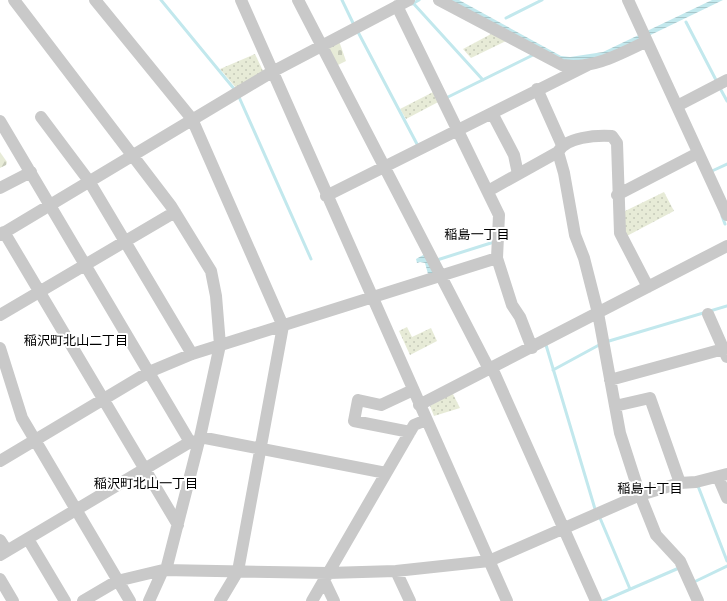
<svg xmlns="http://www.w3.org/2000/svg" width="727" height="601" font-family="Karla,'Noto Sans JP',sans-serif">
<defs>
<pattern id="grass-dots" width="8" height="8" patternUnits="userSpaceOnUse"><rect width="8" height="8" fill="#e7ebd7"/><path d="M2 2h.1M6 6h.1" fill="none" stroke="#c6cab9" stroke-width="1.8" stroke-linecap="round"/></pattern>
<pattern id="forest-firs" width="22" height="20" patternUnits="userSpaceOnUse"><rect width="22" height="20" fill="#e7ebd7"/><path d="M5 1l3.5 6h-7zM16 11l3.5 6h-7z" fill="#c6cab9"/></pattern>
<pattern id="cemetery-stones" width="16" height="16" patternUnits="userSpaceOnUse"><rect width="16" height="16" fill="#e7ebd7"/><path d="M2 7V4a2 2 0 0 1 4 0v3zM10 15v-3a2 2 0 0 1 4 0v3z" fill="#c6cab9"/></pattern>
<pattern id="water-rules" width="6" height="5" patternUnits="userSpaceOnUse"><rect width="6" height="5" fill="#c2e8ed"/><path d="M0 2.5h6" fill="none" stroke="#a7c7cb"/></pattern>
</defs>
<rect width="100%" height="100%" fill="#fff"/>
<path fill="url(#grass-dots)" d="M493,33L506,41L471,58L463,49Z
M255,54L263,71L237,89L220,69Z
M437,90L442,100L406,119L400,109Z
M664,192L674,211L625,237L621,213Z
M407,327L412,337L431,328L437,341L410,355L399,331Z
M452,392L460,408L434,416L430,406Z"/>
<path fill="url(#forest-firs)" d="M0,152L7,162L6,165L0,168Z"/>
<path fill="url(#cemetery-stones)" d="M339,41L346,61L336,66L328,47Z"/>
<path fill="url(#water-rules)" d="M448,0H459L561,56L570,57L603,52L712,0H723L605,57L564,62Z
M425,254L434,273L428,274L425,263L420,262L417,263L416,259Z"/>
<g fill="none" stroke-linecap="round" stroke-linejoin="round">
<path stroke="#c2e8ed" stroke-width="3" d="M161,0L235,90
M342,0L353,23
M413,3L483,80
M412,4L419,0
M506,18L542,0
M686,22L716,80
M358,32L418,146
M721,90L727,101
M239,97L311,259
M446,98L535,54
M712,171L727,164
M722,216L725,224
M437,260L494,242
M609,341L727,306
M546,345L595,509
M553,370L599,345
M698,486L727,561
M600,518L630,589
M694,582L727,566
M603,601L679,568"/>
<path stroke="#c9c9c9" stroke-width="12" d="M14,0L171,206L211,271L216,296L220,345L200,437L166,570
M95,0L192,119L283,326L238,571L220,601
M241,0L507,601
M298,0L489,369
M439,0L562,65C592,70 620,54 647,41
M628,0L727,215
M397,6L499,215L497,258L512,305L520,317L532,348
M537,89L562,145
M677,106L727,80
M492,113L514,155L518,174
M41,117L89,181L192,354
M0,121L190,442
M558,152L564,173L575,235L584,258L598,313L620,433L640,495L656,535L680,561L698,601
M0,188L31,172
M488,191L558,152C566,137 596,135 612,136L617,143L620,233L648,287
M617,195L698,153
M326,196L590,64
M4,232L178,525
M0,235L272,72L409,0
M708,314L727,357
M0,315L175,212
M0,348L22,418L130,601
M492,368L596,601
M610,380L727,348
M419,405L727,246
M615,406L650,398L680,483
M410,432L354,421L358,400L381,405L413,390
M200,437L386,473
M0,461L149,372L192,354L497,258
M718,477L727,498
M28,539L65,601
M0,540L7,551
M0,555L190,442L198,441
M396,571L410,601
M0,579L13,601
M324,580L334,601
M83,601L117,581L163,570L328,573L396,571L489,561L640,495L680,483L696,482L727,474
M149,601L163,570
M312,601L414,425L426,420"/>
</g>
<g text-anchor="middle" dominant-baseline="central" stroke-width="4" stroke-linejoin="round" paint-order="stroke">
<g font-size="13" fill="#000" stroke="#fff">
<text x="477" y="234">稲島一丁目</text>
<text x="76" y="340">稲沢町北山二丁目</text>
<text x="146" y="483">稲沢町北山一丁目</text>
<text x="650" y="488">稲島十丁目</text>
</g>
</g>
</svg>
